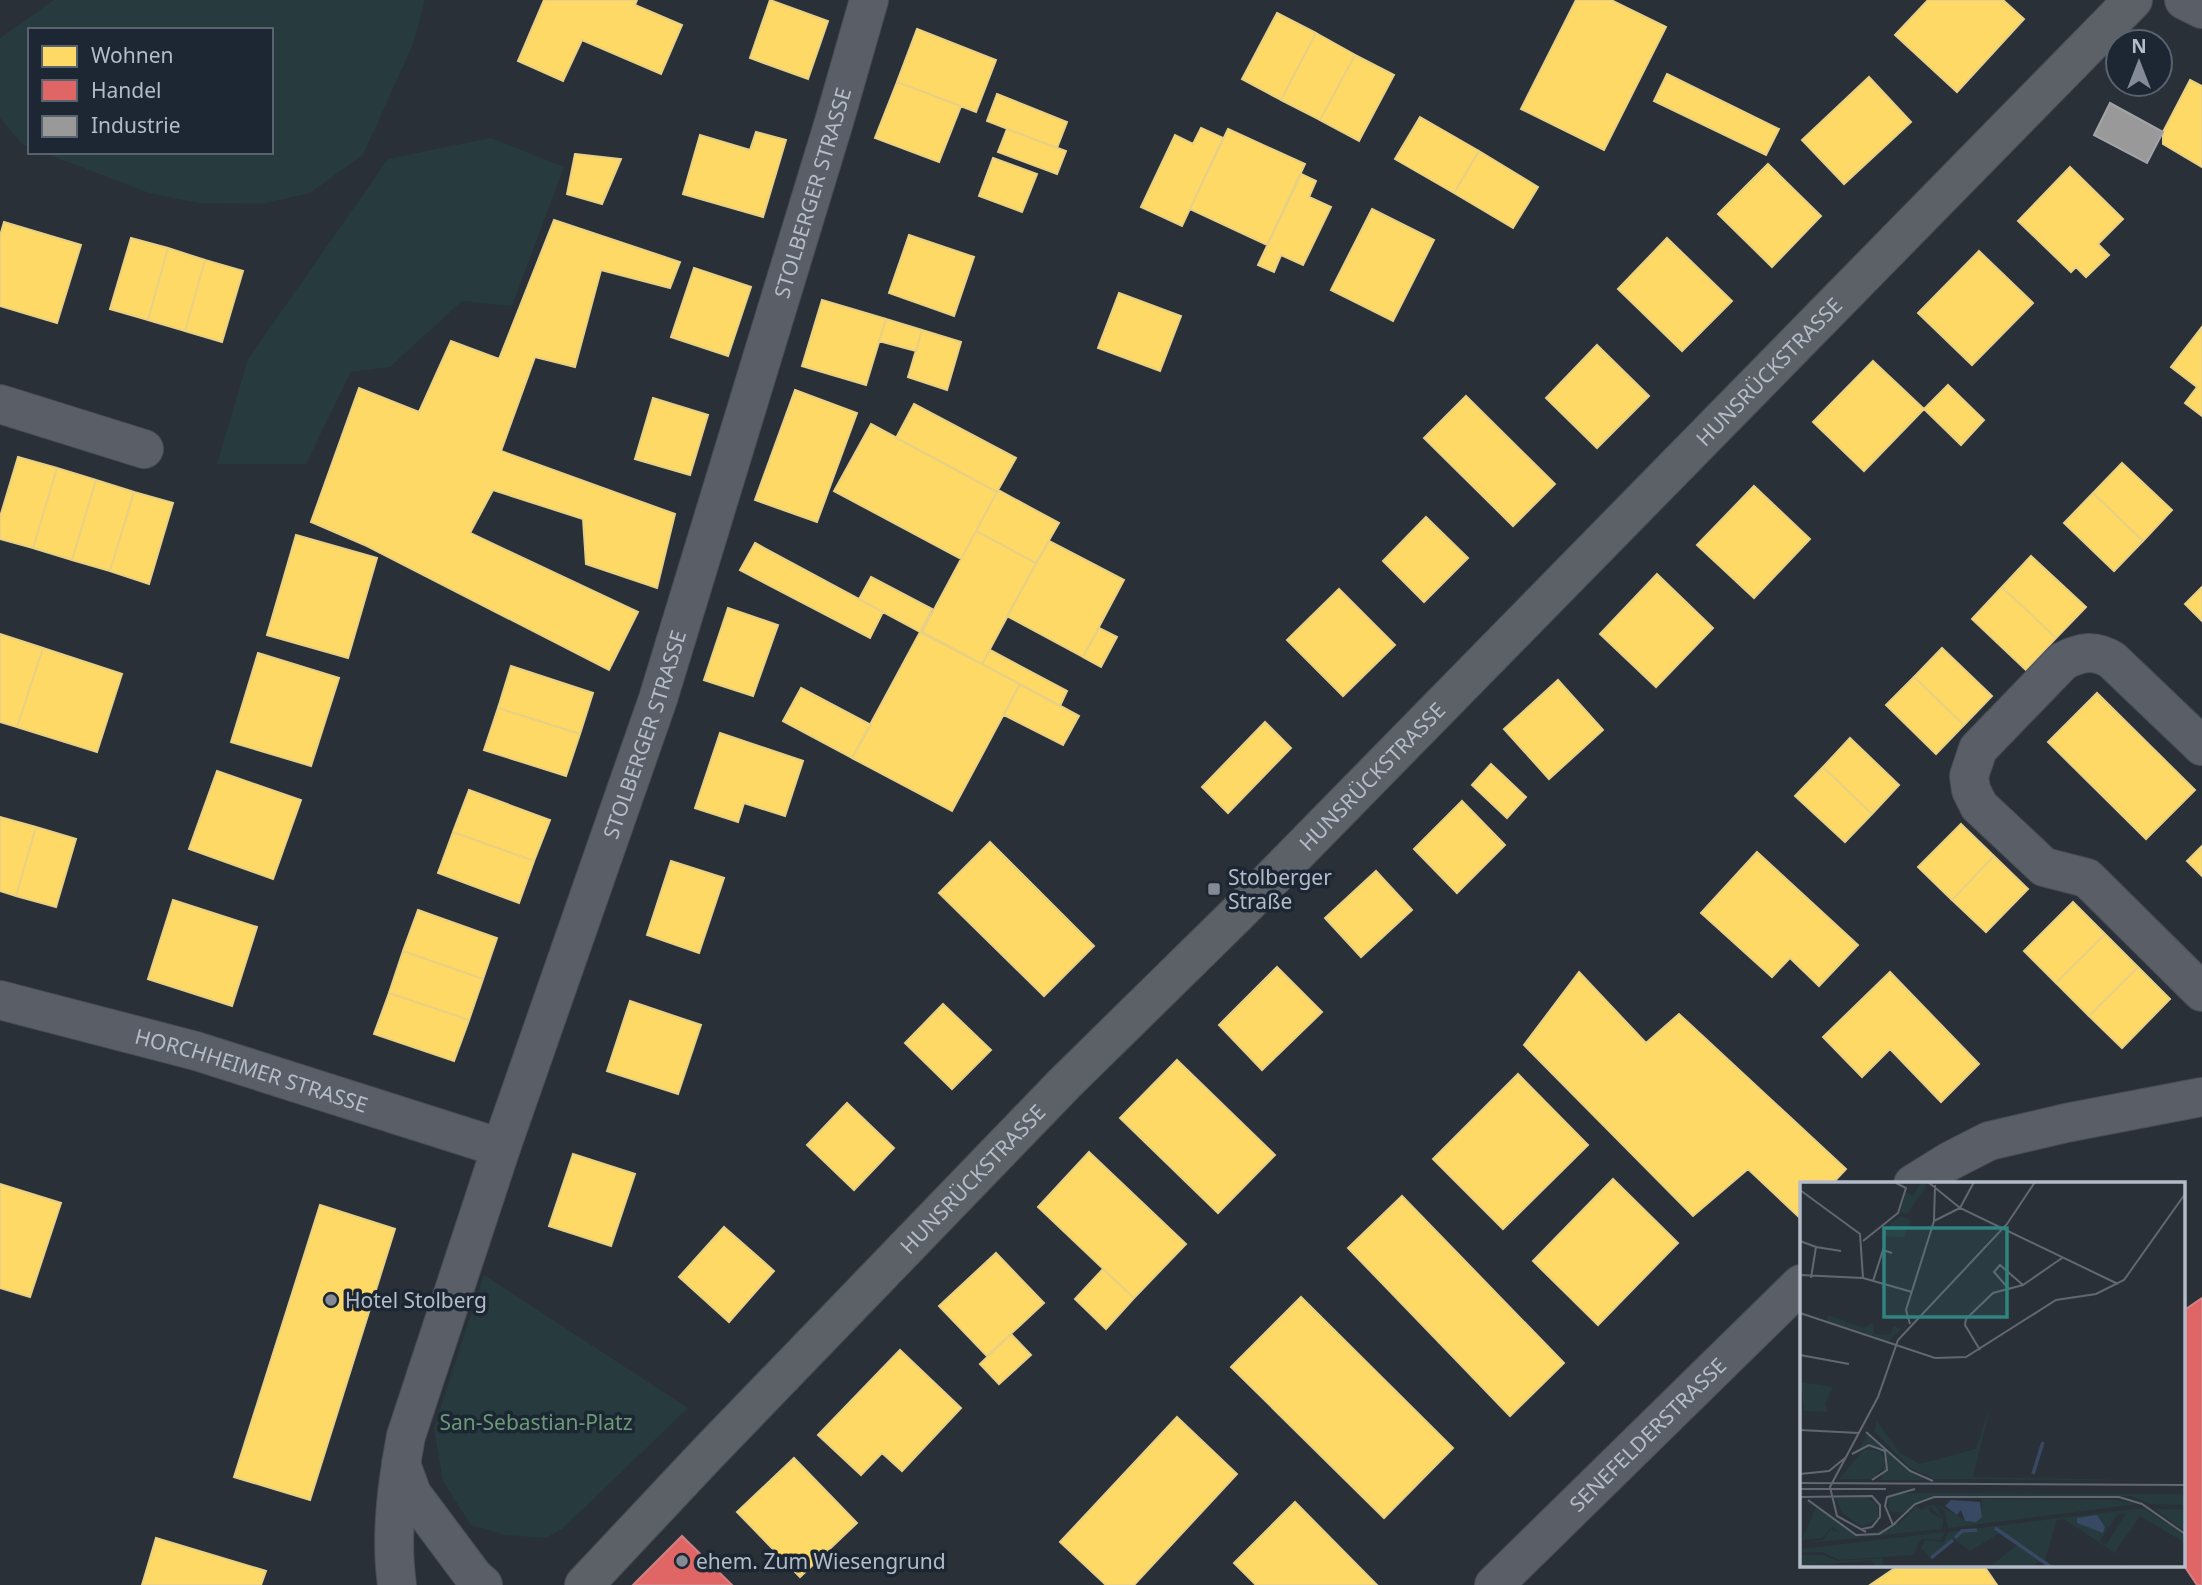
<svg xmlns="http://www.w3.org/2000/svg" width="2202" height="1585" font-family="'Noto Sans',sans-serif">
<rect width="100%" height="100%" fill="#2a3038"/>
<path fill="#273a3e" d="M54,0H425L413,44L363,155L310,193L262,204L199,203L149,193L42,152H271V30H30V147L23,145L0,118V38Z
M491,138L564,167L512,306L462,301L390,367L351,372L306,464H217L248,359L388,159Z
M484,1275L688,1408L562,1529L546,1538L505,1535L471,1525L443,1481L434,1428Z"/>
<path fill="#ffd966" stroke="#e8d084" stroke-width="2" d="M544,0H637L635,5L682,25L661,74L582,40L563,81L518,61Z
M770,0L828,21L808,79L750,58Z
M1576,0H1611L1666,27L1604,150L1521,109Z
M1928,0H2003L2024,19L1957,92L1895,35Z
M1277,13L1316,33L1281,100L1242,79Z
M917,29L996,60L976,112L897,82Z
M1316,33L1355,55L1320,120L1281,100Z
M1355,55L1394,75L1359,141L1320,120Z
M1667,74L1779,129L1766,155L1654,101Z
M1869,77L1911,122L1844,184L1802,140Z
M2190,80L2202,86V167L2163,144V132Z
M897,82L961,106L939,162L875,138Z
M997,94L1067,122L1057,148L987,121Z
M1420,117L1479,151L1454,193L1395,159Z
M1201,128L1223,138L1182,226L1141,207L1175,135L1193,144Z
M1007,129L1066,151L1057,174L998,152Z
M1228,129L1305,164L1267,245L1190,209Z
M756,132L786,140L763,217L683,194L700,135L750,150Z
M1479,151L1538,187L1513,228L1454,193Z
M575,154L621,159L602,204L567,194Z
M993,158L1037,174L1022,212L979,196Z
M1768,164L1821,216L1772,267L1718,214Z
M2070,167L2123,219L2098,244L2109,255L2086,277L2076,267L2071,272L2018,221Z
M1301,174L1316,181L1309,197L1331,207L1303,265L1281,255L1274,272L1258,265Z
M1372,209L1434,240L1393,321L1331,290Z
M554,220L680,262L670,288L601,270L575,367L535,357L501,451L675,514L657,588L586,564L583,519L493,490L470,533L638,612L609,670L367,546L311,522L359,388L419,412L451,341L499,359Z
M4,222L81,245L57,323L0,306V236Z
M909,235L974,257L954,316L889,293Z
M131,238L168,248L148,320L110,309Z
M1667,238L1732,301L1682,351L1618,289Z
M168,248L205,260L185,331L148,320Z
M1979,251L2033,303L1972,365L1918,313Z
M205,260L243,271L222,342L185,331Z
M694,268L751,287L728,356L671,337Z
M1119,293L1181,316L1160,371L1098,348Z
M822,300L886,319L866,385L802,366Z
M886,319L922,330L916,351L879,341Z
M2202,327V416L2185,403L2197,387L2171,367Z
M922,330L961,342L947,390L908,377Z
M1597,345L1649,396L1597,448L1546,398Z
M1873,361L1924,409L1864,471L1813,422Z
M1948,385L1984,420L1961,445L1924,409Z
M795,390L857,413L817,522L755,500Z
M1466,396L1555,484L1513,526L1424,438Z
M653,398L708,415L690,475L635,459Z
M914,404L1016,458L997,492L896,438Z
M871,424L997,492L961,559L834,491Z
M18,457L57,468L33,548L0,539V517Z
M2122,463L2172,510L2143,541L2093,493Z
M57,468L96,480L72,560L33,548Z
M96,480L134,492L110,571L72,560Z
M1754,486L1810,539L1754,598L1697,545Z
M998,490L1059,523L1036,563L976,531Z
M134,492L173,503L149,584L110,571Z
M2093,493L2143,541L2114,571L2064,523Z
M1426,517L1468,558L1424,602L1383,561Z
M976,531L1036,563L982,664L922,632Z
M296,535L377,558L348,658L267,635Z
M1049,541L1124,580L1083,657L1007,616Z
M755,543L883,612L870,638L740,570Z
M2031,556L2086,607L2056,638L2002,587Z
M1657,574L1713,628L1656,687L1600,634Z
M871,577L932,609L920,632L859,599Z
M2002,587L2056,638L2026,670L1972,619Z
M2202,587V621L2185,604Z
M1339,589L1395,645L1343,696L1287,640Z
M728,608L778,625L753,696L704,680Z
M1099,628L1117,637L1101,667L1083,657Z
M920,632L1020,684L952,811L852,758Z
M0,634L43,648L17,727L0,722Z
M43,648L122,674L97,752L17,727Z
M1942,648L1992,696L1964,725L1914,677Z
M990,650L1067,691L1060,706L982,664Z
M258,653L339,678L311,766L231,742Z
M511,666L593,693L580,734L498,708Z
M1914,677L1964,725L1936,754L1886,705Z
M1558,680L1603,730L1549,779L1504,729Z
M1020,684L1079,716L1063,745L1004,715Z
M801,688L871,725L852,758L783,721Z
M2097,693L2195,790L2146,839L2048,742Z
M498,708L580,734L566,776L484,750Z
M1265,722L1291,748L1228,813L1202,787Z
M720,733L803,761L785,816L744,803L738,822L695,808Z
M1850,738L1899,785L1872,814L1823,767Z
M1491,764L1526,797L1507,818L1472,785Z
M1823,767L1872,814L1845,842L1795,796Z
M217,771L301,800L273,879L189,849Z
M469,790L550,820L534,861L453,832Z
M1462,801L1505,845L1457,893L1414,849Z
M0,817L36,827L16,896L0,891Z
M1961,824L1994,856L1952,900L1918,867Z
M36,827L76,839L56,907L16,896Z
M453,832L534,861L519,903L438,873Z
M990,842L1094,946L1044,996L939,893Z
M2202,846V876L2187,861Z
M1757,852L1858,945L1819,986L1790,958L1772,977L1701,913Z
M1994,856L2028,889L1986,932L1952,900Z
M671,861L724,878L699,953L647,935Z
M1376,871L1412,910L1361,957L1325,918Z
M173,900L257,927L232,1006L148,979Z
M2073,902L2105,934L2056,983L2024,951Z
M418,910L497,938L483,979L403,951Z
M2105,934L2138,967L2089,1016L2056,983Z
M403,951L483,979L469,1020L389,993Z
M1277,967L1322,1012L1262,1070L1219,1025Z
M2138,967L2170,999L2122,1048L2089,1016Z
M1579,972L1646,1043L1679,1014L1846,1169L1832,1184H1801V1219L1748,1169L1693,1216L1524,1045Z
M1890,972L1979,1064L1941,1102L1890,1049L1862,1077L1823,1037Z
M389,993L469,1020L454,1061L374,1034Z
M630,1001L701,1025L678,1094L607,1071Z
M943,1004L991,1050L952,1089L905,1043Z
M1177,1060L1275,1155L1218,1213L1120,1118Z
M1518,1074L1588,1145L1503,1229L1433,1159Z
M847,1103L894,1148L854,1190L807,1145Z
M1089,1152L1186,1244L1134,1298L1038,1207Z
M573,1154L635,1174L611,1246L549,1226Z
M1613,1179L1678,1243L1598,1325L1533,1261Z
M0,1184L61,1203L30,1297L0,1288Z
M1402,1196L1564,1363L1510,1416L1348,1248Z
M320,1205L395,1229L310,1500L234,1477Z
M724,1227L774,1271L729,1322L679,1277Z
M996,1253L1044,1303L987,1356L939,1306Z
M1103,1269L1134,1298L1106,1329L1075,1299Z
M1301,1297L1453,1448L1384,1518L1231,1367Z
M1011,1334L1031,1355L999,1384L980,1364Z
M900,1350L961,1408L902,1471L882,1453L861,1475L818,1435Z
M1177,1417L1237,1474L1134,1585H1106L1060,1542Z
M794,1458L857,1523L800,1577L737,1512Z
M1295,1502L1377,1585H1256L1234,1563Z
M156,1538L266,1571L261,1585H142Z
M1898,1566H1984L1997,1585H1870Z"/>
<path fill="#e06666" stroke="#d38084" stroke-width="2" d="M2202,1298V1585H2197L2183,1564V1311Z
M682,1536L732,1585H633Z"/>
<path fill="#999" stroke="#a1a4a7" stroke-width="2" d="M2110,103L2163,132L2147,163L2094,135Z"/>
<g fill="none" stroke-linecap="round" stroke-linejoin="round">
<g stroke="#484c53" stroke-width="40">
<g id="minor">
<path d="M2184,0L2202,9"/>
<path d="M0,404L144,449"/>
<path d="M2202,746L2112,660C2094,649 2081,652 2063,661L1978,749L1969,776L1971,790L1979,806L2044,867L2087,878L2202,992"/>
<path id="s1" d="M0,1000L196,1051L501,1148"/>
<path d="M1913,1184L1950,1161L1989,1141L2066,1123L2202,1097"/>
<path d="M401,1464L412,1494L474,1577L483,1585"/>
<path id="s2" d="M397,1585C390,1536 397,1484 406,1436L501,1148L658,699L834,122L869,0"/>
<path id="s3" d="M1494,1585L1801,1284"/>
</g>
</g>
<g stroke="#484c55" stroke-width="40">
<g id="major">
<path id="s4" d="M584,1585L707,1454L1064,1084L1238,913L2133,0"/>
</g>
</g>
<use href="#minor" stroke="#5a5e66" stroke-width="38"/>
<use href="#major" stroke="#5c6168" stroke-width="38"/>
</g>
<g fill="#848b96" stroke="#1d2633" stroke-width="2.5">
<rect x="1207" y="882" width="14" height="14" rx="3.5"/>
<circle cx="331" cy="1300" r="7"/>
<circle cx="682" cy="1561" r="7"/>
</g>
<g text-anchor="middle" dominant-baseline="central" stroke-width="7" stroke-linejoin="round" paint-order="stroke">
<g font-size="21" fill="#b4bcc9" stroke="#1d2633">
<text stroke="none"><textPath href="#s2" startOffset="1458">STOLBERGER STRASSE</textPath></text>
<text stroke="none"><textPath href="#s4" startOffset="1696">HUNSRÜCKSTRASSE</textPath></text>
<text stroke="none"><textPath href="#s2" startOffset="891">STOLBERGER STRASSE</textPath></text>
<text stroke="none"><textPath href="#s4" startOffset="1129">HUNSRÜCKSTRASSE</textPath></text>
<text stroke="none"><textPath href="#s1" startOffset="261">HORCHHEIMER STRASSE</textPath></text>
<text stroke="none"><textPath href="#s4" startOffset="562">HUNSRÜCKSTRASSE</textPath></text>
<text stroke="none"><textPath href="#s3" startOffset="215">SENEFELDERSTRASSE</textPath></text>
</g>
<g font-size="21" fill="#b4bcc9" stroke="#1d2633" text-anchor="start">
<text x="1228" y="877">Stolberger<tspan x="1228" dy="24">Straße</tspan></text>
<text x="345" y="1300">Hotel Stolberg</text>
<text x="696" y="1561">ehem. Zum Wiesengrund</text>
</g>
<g font-size="21" fill="#6b9a76" stroke="#1d2633">
<text x="536" y="1422">San-Sebastian-Platz</text>
</g>
</g>
<g transform="translate(1800 1182)">
<rect width="385" height="385" fill="#2a3038"/>
<path d="M121,0H126L125,6L107,32L100,30L106,10L113,14ZM100,34L111,38L104,55L85,54L81,50ZM29,133L63,146L73,141L74,151L83,153L90,152L94,144L101,147L89,159L26,138ZM0,200L33,205L25,221L27,230L4,229ZM191,222L173,295L385,299L134,297L109,285L74,249L77,239L98,269L119,282L176,267ZM67,253L125,298H80L87,271L60,266ZM65,266L79,267L87,281L73,297H39ZM97,311L385,312V323L349,322L331,314H134L102,331L89,329L88,316ZM65,315L78,322V337L62,345L42,331L36,316ZM182,317L316,318L338,322L148,346L144,329L132,319L168,340L182,335ZM0,318L9,320L62,355L100,341L116,324L121,328L130,323H135L143,336L129,325L131,331L143,337V343L141,347L0,362L23,358L31,347L41,351L32,345L22,356L2,358L16,325ZM333,327H346L385,354V361L340,334L315,370L336,385L264,337L257,338L245,378L254,385L239,379L232,385H189L217,363L200,351L170,369L154,357L130,376L121,366L125,358L144,360L148,350ZM326,331L306,363L300,359L317,333ZM354,327H385V349ZM145,350L141,358L121,357L113,373L40,378L21,370L0,371V367ZM0,373H24L37,379L83,376V385H76L71,378L0,385Z" fill="#273a3e" fill-rule="evenodd"/>
<path d="M151,318L180,320L182,335L176,340L165,339L161,328L157,333L145,324ZM297,333L305,345L303,351L277,341V336Z" fill="#384963"/>
<path fill="none" stroke="#384963" stroke-width="3.5" d="M233,292L243,260M195,346L251,385M155,356L162,349L177,348M131,376L153,358"/>
<path fill="none" stroke="#616872" stroke-width="2" d="M128,0L160,26L318,102M0,8L60,52L63,96M134,39L160,26L174,0M0,59L16,65L11,96M63,59L98,31L106,6L96,1M16,65L41,69M0,93L63,96L112,110M73,99L83,68L92,71M209,107L194,90L200,83L223,103M0,131L135,176L166,175L256,118L296,112L324,98L385,12M110,142L106,128L134,39L135,3M180,168L165,143L166,137L193,111L223,103L262,76M0,173L49,182M0,248L59,251M66,250L110,289L133,299M52,272L69,263L85,269L87,288L72,298M0,292L29,289L45,276M0,301L385,303M0,307H86M0,315L72,314L80,323V335L72,345L62,347M8,318L56,353L79,352L96,341M94,342L115,322L134,315H319L342,322L385,352M93,343L85,324L87,315L115,307M66,350L37,334L30,305L78,215L98,158L207,42L235,0"/>
<path fill="#308480" fill-opacity="0.15" stroke="#308480" stroke-width="3.5" d="M84,46H207V135H84Z"/>
<rect width="385" height="385" fill="none" stroke="#b4bcc9" stroke-width="3.5"/>
</g>
<rect x="28" y="28" width="245" height="126" fill="#1d2633" stroke="#59626f" stroke-width="2"/>
<rect x="42" y="46" width="35" height="21" fill="#ffd966" stroke="#59626f" stroke-width="2"/>
<text x="91" y="63" font-size="21" fill="#b4bcc9">Wohnen</text>
<rect x="42" y="80" width="35" height="21" fill="#e06666" stroke="#59626f" stroke-width="2"/>
<text x="91" y="98" font-size="21" fill="#b4bcc9">Handel</text>
<rect x="42" y="116" width="35" height="21" fill="#999999" stroke="#59626f" stroke-width="2"/>
<text x="91" y="133" font-size="21" fill="#b4bcc9">Industrie</text>
<g transform="translate(2139 63)"><circle r="33" fill="#1d2633" stroke="#59626f" stroke-width="2"/>
<path d="M0-5L12 26L0 18L-12 26Z" fill="#848b96"/>
<text y="-10" font-size="19" font-weight="bold" text-anchor="middle" fill="#b4bcc9">N</text>
</g>
</svg>
